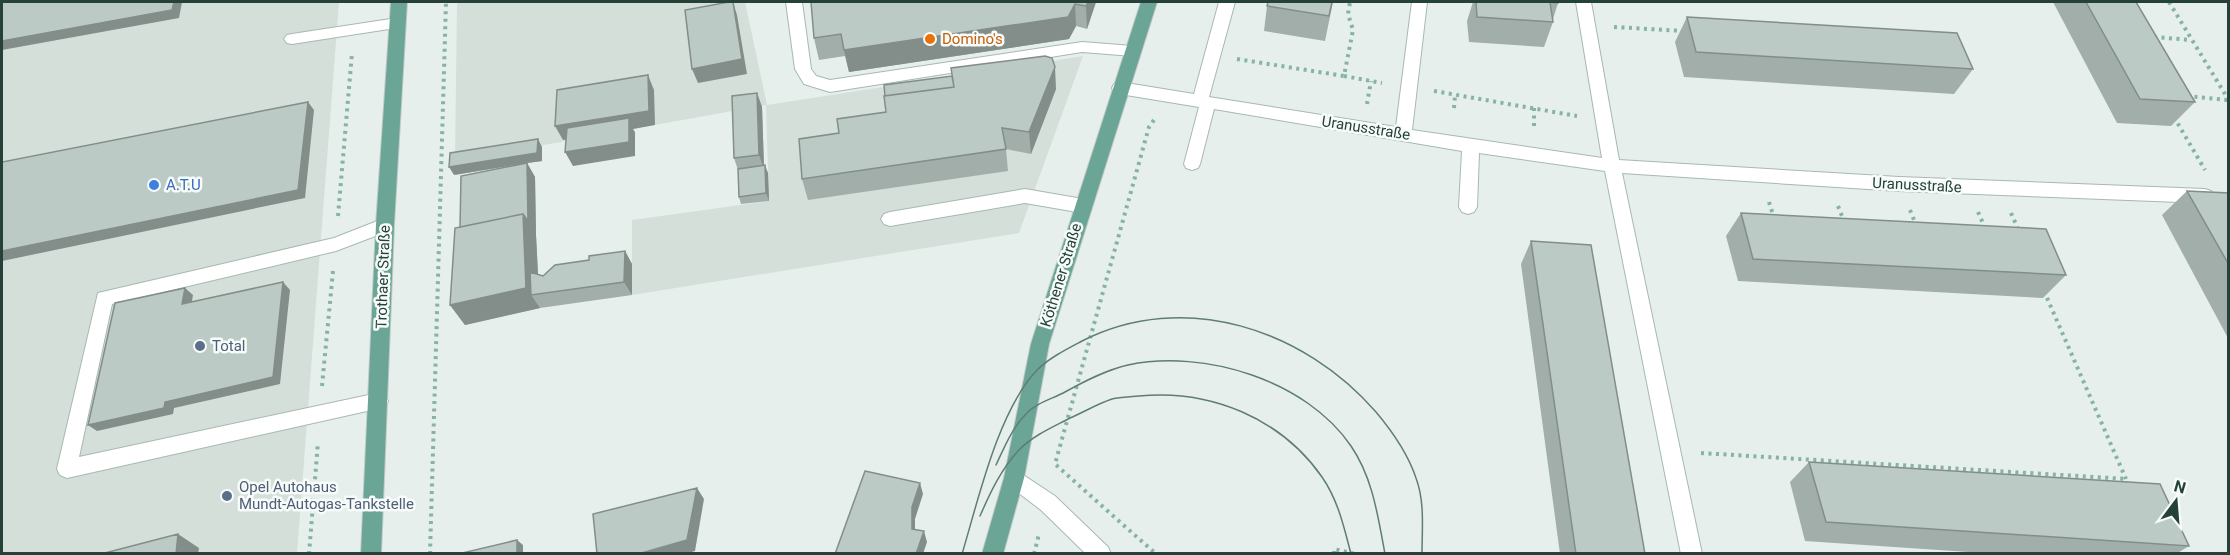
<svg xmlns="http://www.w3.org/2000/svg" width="2230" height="555" font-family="Roboto,sans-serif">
<rect width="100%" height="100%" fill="#e6efeb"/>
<path fill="#d4dfda" d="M2,2H339L297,553H2Z
M457,2H745L767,105L1083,56L1019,233L632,295V220L769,201L766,105L455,161Z"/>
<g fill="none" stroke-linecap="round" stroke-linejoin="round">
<g stroke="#a8b8b2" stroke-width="2">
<path id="minor" d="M786,2H802L811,69L816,76L830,80L1082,42L1133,46L1139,47L1141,51L1139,55L1133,56L1082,52L830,92L804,84L795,69Z
M1219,2H1235L1209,97L1396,127L1412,2H1427L1412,130L1602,158L1576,2H1591L1619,160L1899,177L2205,189L2211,191L2214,196L2211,201L2205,203L1899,191L1622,173L1702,554H1681L1605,171L1479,153L1477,207L1474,212L1468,214L1462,212L1459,207L1462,151L1214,109L1200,164L1198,168L1192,170L1186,168L1184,164L1199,107L1120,94L1114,92L1112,88L1114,84L1120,82L1194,94Z
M397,18L402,19L405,23L402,27L292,44L287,43L284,39L287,35L292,34Z
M1025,189L1083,199L1089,201L1092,206L1089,211L1083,213L1025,203L890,226L884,224L881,219L884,214L890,212Z
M385,218L391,220L394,225L391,230L336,251L112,304L79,457L378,393L385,395L388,401L385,407L67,478L60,475L57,469L98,293L334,238Z
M1014,469L1055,496L1108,547L1111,554H1086L1041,510L1007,484L1004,478L1007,472Z"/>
</g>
<g stroke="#c2cac8" stroke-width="2">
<path id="major" d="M391,2H407L394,225L381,554H361L376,225Z
M1141,2H1157L1049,344L1024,478L1003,554H982L1004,478L1031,344Z"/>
</g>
<path stroke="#86b3a5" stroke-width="4" stroke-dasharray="3 4.5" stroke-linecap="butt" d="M2169,2L2228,99
M1614,27L1684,31
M2154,37L2191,40
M1237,59L1344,76L1353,30L1348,14L1350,2
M1344,76L1382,83
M1434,91L1577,116
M2187,96L2228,100
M1367,104L1371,81
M1454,108L1455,95
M1534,108V129
M2174,117L2205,170
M1154,120L1149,127L1055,464L1156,554
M1769,202L1774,218
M1838,206L1844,221
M1910,210L1916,225
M1978,212L1986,230
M2011,213L2019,231
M338,216L352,53
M2044,291L2126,479
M322,386L333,271
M1701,453L2127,479
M309,554L318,442
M430,554L446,2
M1034,554L1039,534
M1334,554V549L1355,554"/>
<use href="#minor" fill="#fff" fill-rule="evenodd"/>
<use href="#major" fill="#6aa596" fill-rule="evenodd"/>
<path stroke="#5f7d75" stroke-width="1.5" d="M996,465C1004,448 1012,428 1026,414C1036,403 1052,399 1065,392C1085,381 1106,370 1128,365C1204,349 1306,380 1351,446C1373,478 1378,517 1385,554
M980,516C990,493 1002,467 1020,449C1034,435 1053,427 1070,418C1084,412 1097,404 1112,399C1121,397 1130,397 1139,396C1210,389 1281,418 1322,477C1338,500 1344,527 1351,554
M962,554C978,501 998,411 1037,370C1049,358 1067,349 1082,341C1184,289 1304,329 1376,412C1392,431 1408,454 1416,478C1425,502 1422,529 1422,554"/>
</g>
<path fill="#a1aea9" d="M811,2H1096L1087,29L1076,26L1069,39L849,72L845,56L819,60L814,38Z
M1333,2L1325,41L1264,31L1267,6Z
M1473,2H1558V3L1553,19V22L1544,47L1469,42L1467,21Z
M2053,2H2136L2195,102L2171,126L2117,123Z
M1687,17L1973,69L1954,94L1684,77L1675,42Z
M1056,89L1031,154L1006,149L1008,171L808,200L802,179L838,133L886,112Z
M757,93L762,107L764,166L768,173L769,201L741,204L739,197L738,170L734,158Z
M542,147V161L527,163L535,177L536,235L538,275L543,276L589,260L625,251L632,264V295L540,308L465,325L450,305L460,227L515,165L454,175Z
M2187,191L2229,193V340L2162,215Z
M1741,213L2066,275L2043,298L1738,281L1726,236Z
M1531,241L1645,554H1560L1521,264Z
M1809,462L2189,546L2176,554H1998L1805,541L1790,482Z"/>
<path fill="#838d89" d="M174,2H182L179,18L2,50V41Z
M733,2L737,15L747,74L698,83L692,69Z
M1088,2H1096L1087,29L1086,6Z
M1075,4L1076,26L1069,39L849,72L844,50Z
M1055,67L1056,89L1031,154L1029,132Z
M648,75L654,90L655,125L633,129L635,132V156L573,166L565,152L629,130L563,140L555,126Z
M757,93L762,107L764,169L759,155Z
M308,102L314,110L305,198L2,261V251Z
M538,139L542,147V161L527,163L535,177L536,235L539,294L531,295L540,308L465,325L450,305L523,214L527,163L454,175L449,167Z
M765,165L768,173L769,201L766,193Z
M625,251L632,264V295L624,282Z
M283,282L290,290L280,384L174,408L173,414L97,431L88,425Z
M185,288L193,295L190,312L182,304Z
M920,483L923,494L915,519V540L912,529V507Z
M697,488L704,499L695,551L685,554H638Z
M924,531L927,542L923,554H916Z
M178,534L199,548L198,554H176Z
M517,540L523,545V554H517Z"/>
<path fill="#bbcac4" stroke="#838d89" stroke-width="1.5" d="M2,2H174L172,10L2,41Z
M729,2H733L742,59L692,69L685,10Z
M811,2H1088L1086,6L1075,4L1068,17L844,50L841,34L814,38Z
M1268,2H1332L1329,16L1267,6Z
M1476,2H1558V3L1550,2L1553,22L1477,17Z
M2086,2H2136L2195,102L2140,99Z
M1687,17L1957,33L1973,69L1696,52Z
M1045,56L1052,58L1055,67L1029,132L1002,128L1006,149L802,179L799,139L839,133L837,119L886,112L884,96L954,87L951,68Z
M648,75L649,111L555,126L557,90Z
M952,76L954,87L885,96L884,85Z
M757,93L759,155L734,158L732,96Z
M308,102L298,190L2,251V162Z
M629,118V142L565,152L567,128Z
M538,139L537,153L449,167L450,153Z
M527,163L528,221L523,214L460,227L461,176Z
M765,165L766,193L739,197L738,169Z
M2187,191L2229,193V265Z
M1741,213L2046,229L2066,275L1753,259Z
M523,214L526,288L450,305L455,228Z
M1531,241L1591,245L1645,554H1576Z
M625,251L624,282L531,295L530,272L543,276L555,265L589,260V256Z
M283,282L273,377L165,402L164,408L88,425L115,303L185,288L182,304Z
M1809,462L2160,484L2189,546L1826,522Z
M865,471L920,483L912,507V529L924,531L916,554L903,553L902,554H835Z
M697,488L687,540L638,554H597L593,514Z
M178,534L176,554H101Z
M517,540V554H462V553Z"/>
<circle fill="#e8710a" stroke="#f7fbf9" stroke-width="2" cx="930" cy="39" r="6"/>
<circle fill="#3f7fe0" stroke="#f7fbf9" stroke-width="2" cx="154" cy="185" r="6"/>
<g fill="#5c6f8a" stroke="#f7fbf9" stroke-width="2">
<circle cx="200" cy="346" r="6"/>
<circle cx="227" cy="496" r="6"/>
</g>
<g text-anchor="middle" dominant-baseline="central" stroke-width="5" stroke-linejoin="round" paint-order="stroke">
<g font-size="15" fill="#c56008" stroke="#f7fbf9" text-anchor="start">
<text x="942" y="39">Domino's</text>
</g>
<g font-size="15" fill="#24423a" stroke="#f7fbf9">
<text transform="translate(1366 128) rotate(9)">Uranusstraße</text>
<text transform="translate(1917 185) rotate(3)">Uranusstraße</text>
<text transform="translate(1061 275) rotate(-73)">Köthener Straße</text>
<text transform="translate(383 277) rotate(-88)">Trothaer Straße</text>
</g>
<g font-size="15" fill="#366cbe" stroke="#f7fbf9" text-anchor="start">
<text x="166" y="185">A.T.U</text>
</g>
<g font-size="15" fill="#4e5e75" stroke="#f7fbf9" text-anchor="start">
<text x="212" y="346">Total</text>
<text x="239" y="487">Opel Autohaus<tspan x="239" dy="17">Mundt-Autogas-Tankstelle</tspan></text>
</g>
</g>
<rect width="2230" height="555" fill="none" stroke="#24423a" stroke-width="6"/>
<g transform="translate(2176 501) rotate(16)" stroke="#f7fbf9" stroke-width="4.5" paint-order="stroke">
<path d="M0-4.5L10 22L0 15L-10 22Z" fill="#24423a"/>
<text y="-9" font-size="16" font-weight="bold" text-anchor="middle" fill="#24423a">N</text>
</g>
</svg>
